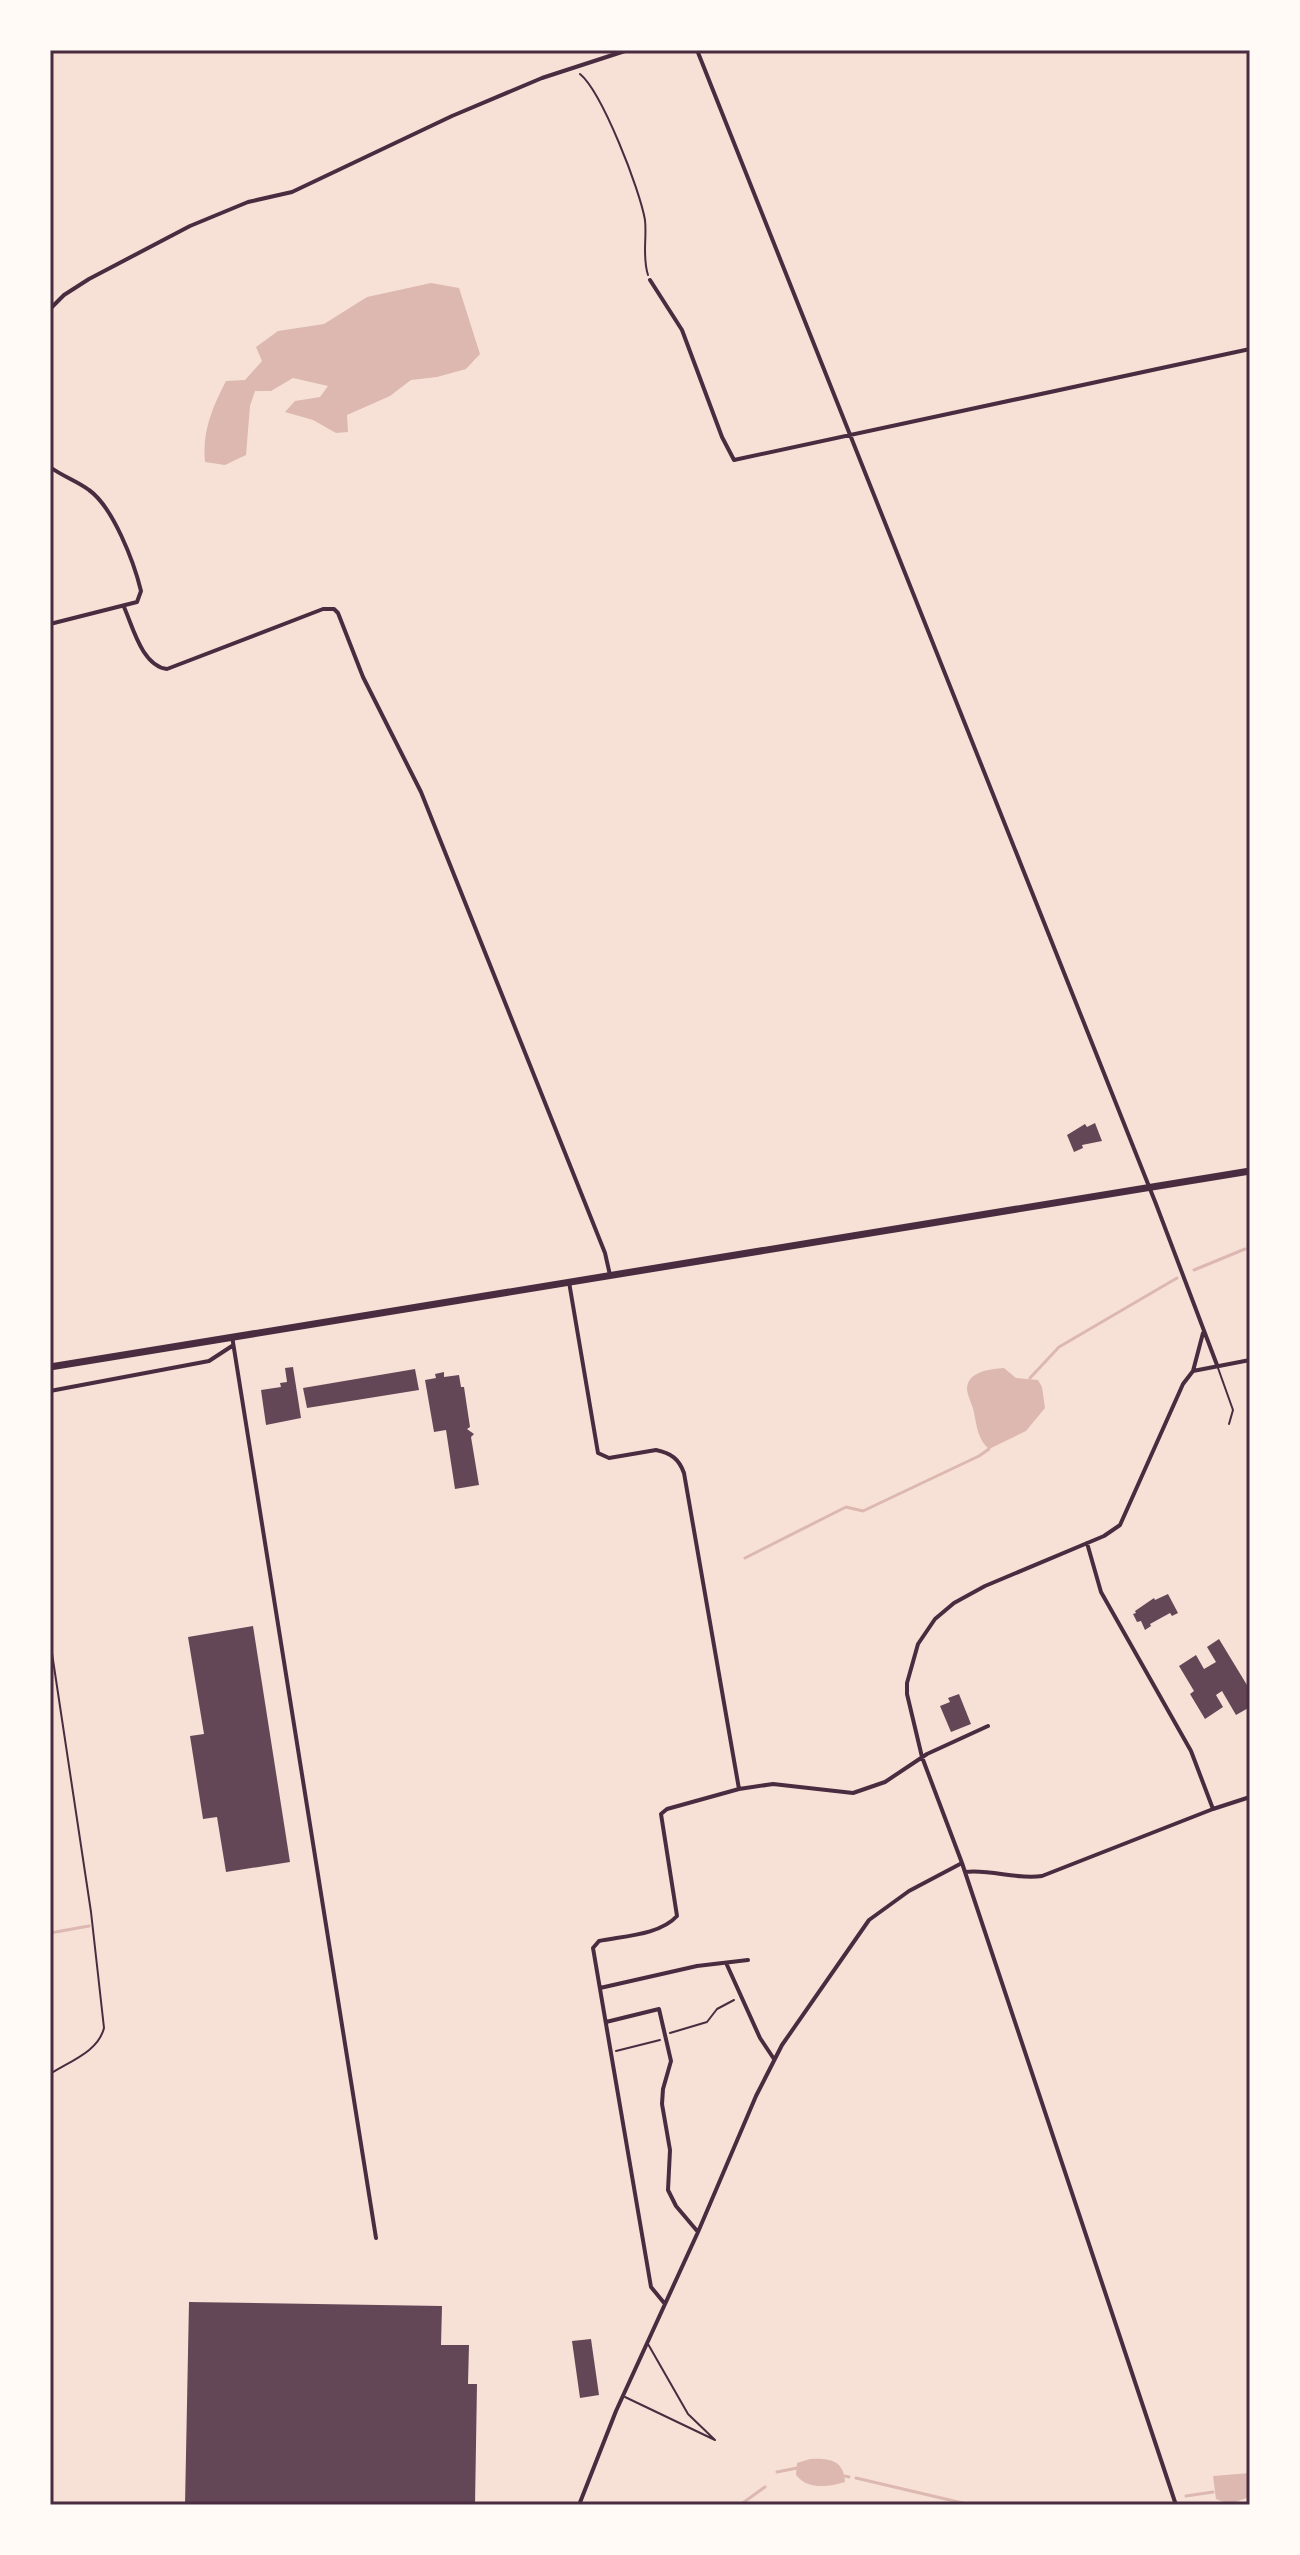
<svg xmlns="http://www.w3.org/2000/svg" width="1300" height="2555" font-family="'Work Sans',sans-serif">
<rect width="100%" height="100%" fill="#f7e1d7"/>
<path fill="#dcb8b0" d="M431,283L459,288L480,354L466,369L437,377L411,380L390,396L347,415L348,432L336,433L313,420L285,412L295,401L320,397L328,386L293,378L271,391H255L250,406L246,455L225,465L205,462C202,432 212,408 226,381L245,380L262,361L256,347L278,331L324,324L367,297Z
M1004,1368L1016,1378L1038,1380L1042,1387L1045,1408L1026,1431L989,1449C978,1440 977,1427 974,1413C973,1405 967,1396 967,1388C968,1371 991,1369 1004,1368Z
M810,2459C829,2458 844,2460 845,2482C828,2487 808,2490 796,2475L797,2463Z
M1250,2473V2497L1229,2504L1216,2499L1213,2476Z"/>
<g fill="none" stroke-linecap="round" stroke-linejoin="round">
<path stroke="#dcb8b0" stroke-width="3" d="M1194,1270L1245,1249
M1030,1378L1059,1347L1177,1278
M745,1558L846,1507L863,1511L979,1456L989,1449
M50,1933L89,1926
M777,2472L797,2468
M845,2476L849,2477
M856,2478L971,2505
M1186,2496L1213,2492
M740,2505L765,2487"/>
</g>
<path fill="#644757" d="M1095,1123L1102,1141L1082,1145L1083,1148L1074,1152L1067,1135L1085,1124L1087,1127Z
M293,1367L301,1418L266,1425L261,1390L281,1387L280,1383L287,1382L285,1368Z
M415,1369L419,1390L307,1408L303,1388Z
M444,1372V1377L459,1375L461,1387H464L470,1427L467,1429L474,1434L471,1437L479,1485L455,1489L446,1430L434,1432L425,1380L436,1378L435,1374Z
M1168,1594L1178,1613L1172,1616L1170,1613L1150,1624L1151,1626L1145,1630L1141,1621L1137,1622L1133,1614L1136,1613L1135,1611L1154,1598L1155,1600Z
M253,1626L290,1862L226,1872L217,1817L203,1819L190,1736L204,1734L188,1637Z
M1219,1639L1250,1690V1707L1236,1715L1222,1691L1216,1695L1223,1707L1205,1719L1190,1694L1194,1691L1179,1666L1196,1655L1204,1669L1216,1662L1207,1647Z
M959,1694L971,1724L951,1732L940,1706L950,1702L948,1698Z
M189,2302L442,2306L441,2345H469L468,2384H477L475,2505H185Z
M591,2339L599,2395L580,2398L572,2341Z"/>
<g fill="none" stroke-linecap="round" stroke-linejoin="round">
<path stroke="#4a2c40" stroke-width="2" d="M580,74C602,92 640,190 645,220C647,238 642,257 648,275
M50,1640L91,1912L104,2028C98,2052 70,2061 50,2074
M670,2033L707,2022L717,2009L734,2000
M616,2051L660,2040"/>
<path stroke="#4a2c40" stroke-width="2" d="M1218,1368L1233,1410L1229,1424
M625,2397L715,2440L688,2414L648,2344"/>
<path stroke="#4a2c40" stroke-width="4" d="M697,50L1156,1204L1217,1365
M650,280L682,330L722,437L734,460L1250,349
M50,309L64,295L89,279L190,226L248,202L292,192L452,116L542,78L628,50
M50,467C62,476 77,481 89,490C113,507 134,562 141,591L137,602L50,624
M124,607C133,627 142,666 167,669L323,609H334L338,613L363,677L421,792L605,1253L610,1275
M569,1282L598,1453L609,1458L656,1450C671,1453 679,1459 684,1473L739,1789
M232,1336L376,2238
M1193,1371L1250,1360
M50,1391L209,1361L232,1346
M1087,1543L1101,1592L1191,1751L1213,1809
M965,1872C992,1869 1016,1880 1042,1876L1213,1809L1250,1797
M727,1965L760,2038L774,2059
M600,1988L697,1966L748,1960
M606,2022L659,2009L671,2061L663,2089L662,2104L670,2150L668,2190L676,2206L698,2232
M665,2304L651,2287L593,1948L599,1941C623,1936 660,1935 677,1916L661,1814L667,1809L739,1789L773,1784L853,1793L885,1782L927,1754L988,1726
M579,2505L616,2411L698,2232L756,2096L782,2045L869,1920L909,1891L962,1863
M1176,2505L962,1863L922,1757L907,1694V1683L918,1644L935,1619L954,1603L985,1586L1104,1536L1120,1525L1183,1384L1193,1371L1203,1333"/>
<path stroke="#4a2c40" stroke-width="7" d="M50,1367L1250,1171"/>
</g>
<rect width="1300" height="2555" fill="none" stroke="#fffaf5" stroke-width="104"/>
<rect x="52" y="52" width="1196" height="2451" fill="none" stroke="#4a2c40" stroke-width="3"/>
</svg>
